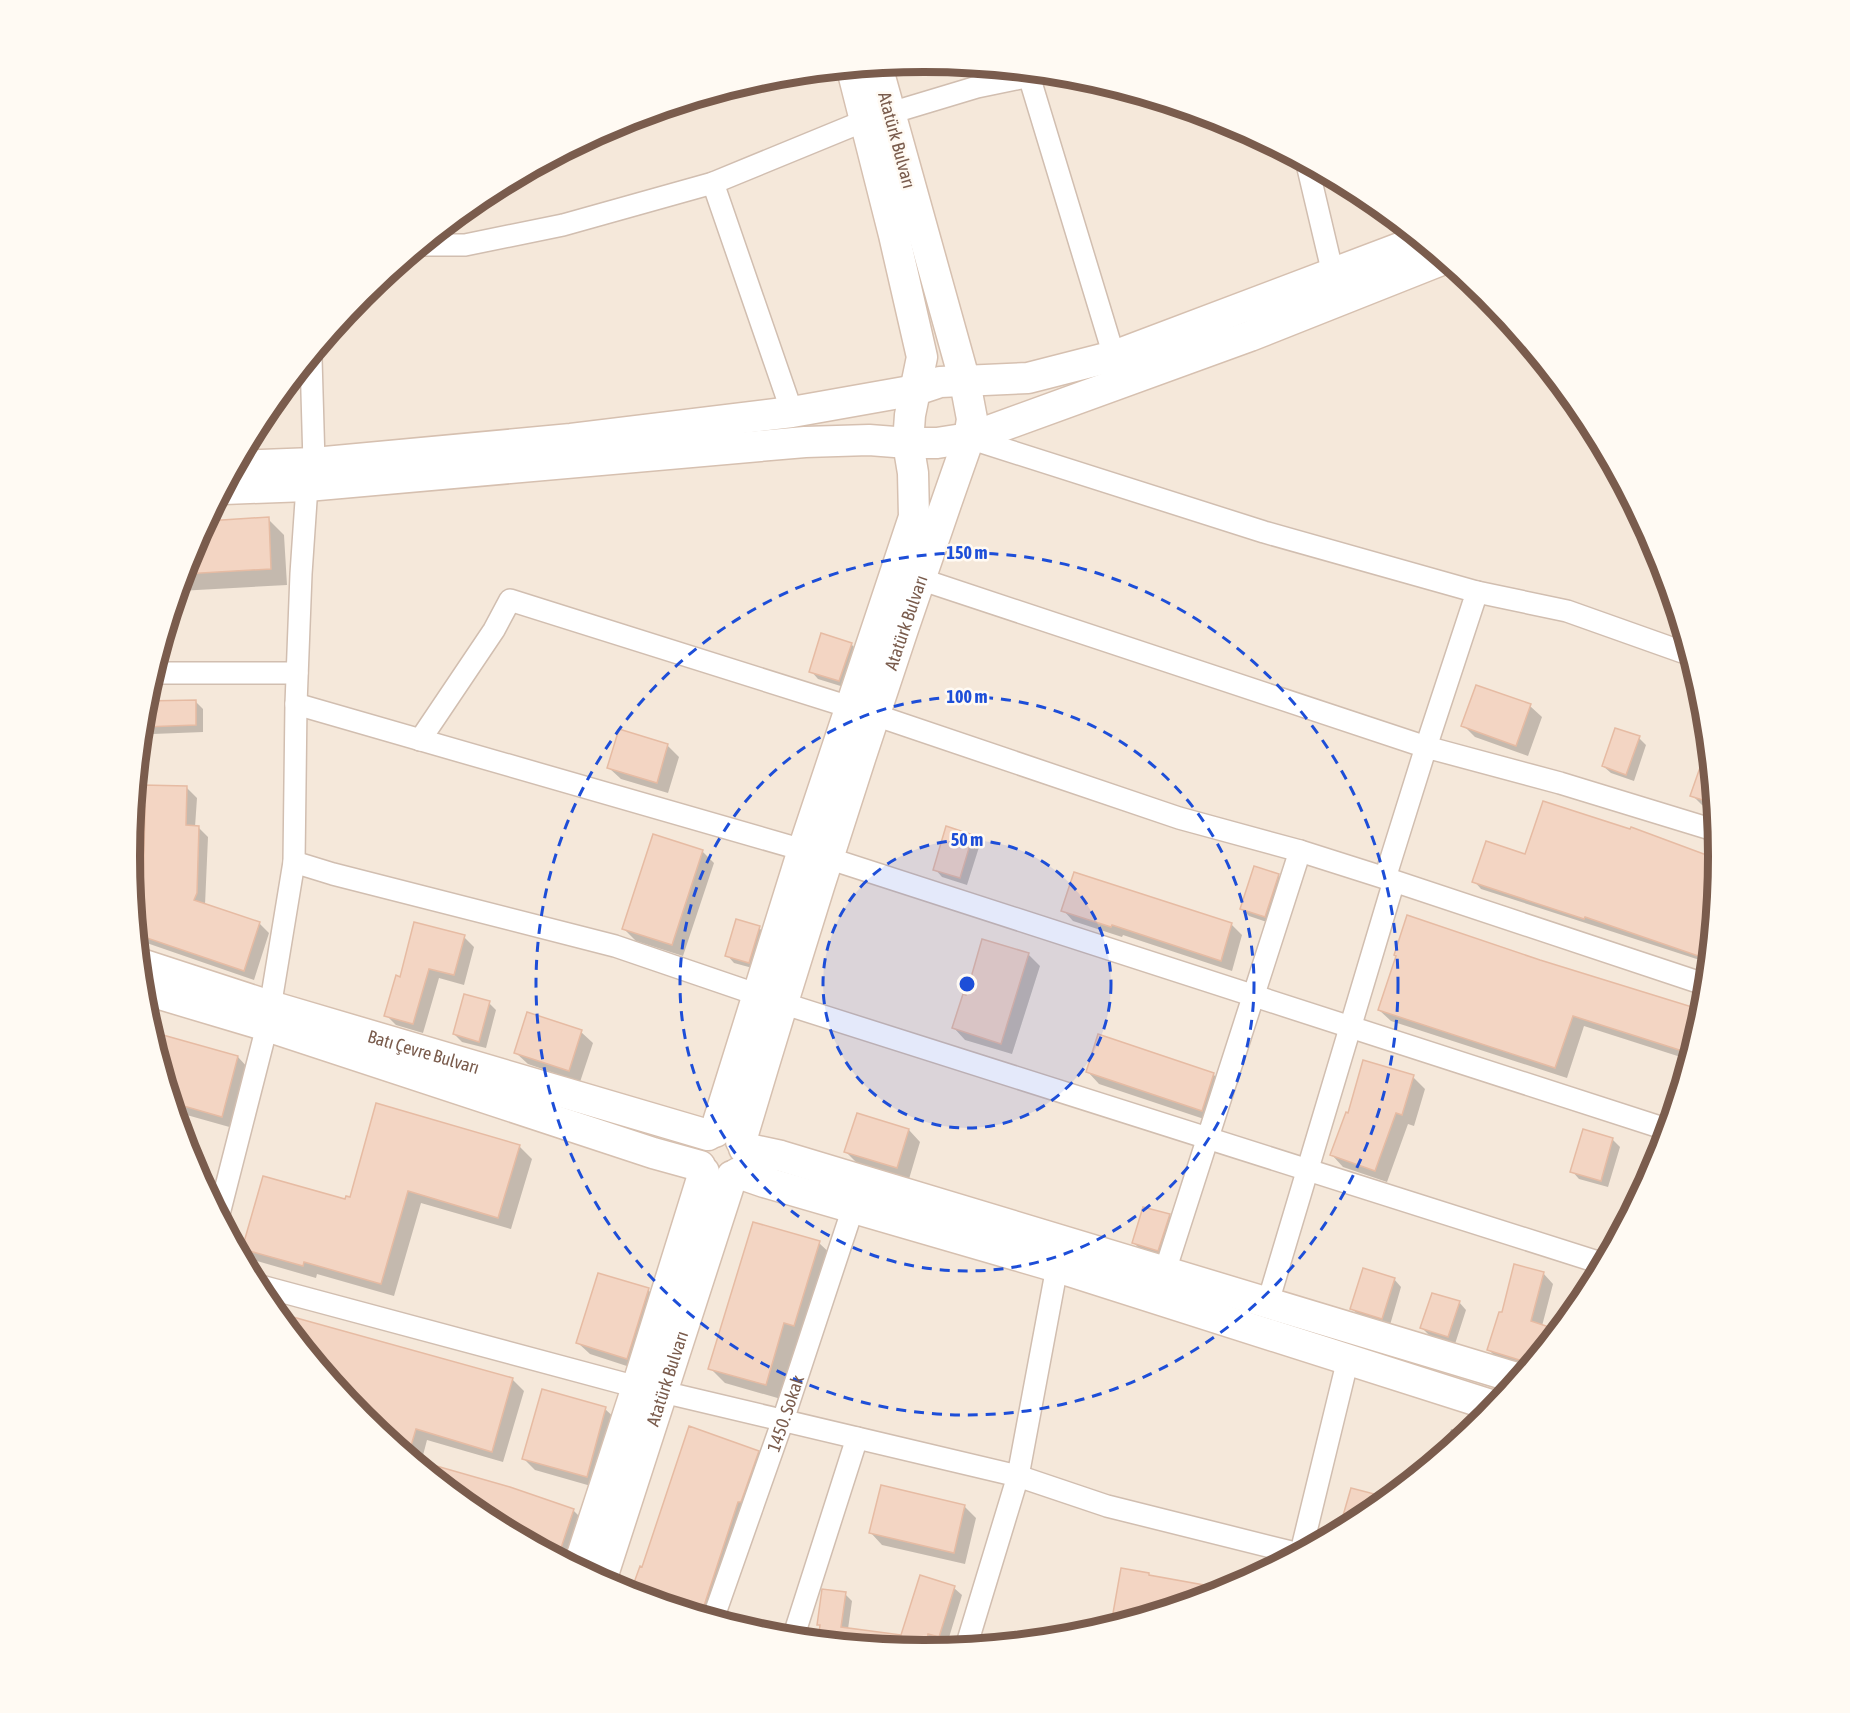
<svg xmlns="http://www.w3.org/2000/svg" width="1850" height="1713" font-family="'Asap Condensed',sans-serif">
<rect width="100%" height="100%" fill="#fdf6ec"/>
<path fill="#f5e8da" d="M133 857a792 792 0 1 1 1584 0a792 792 0 1 1-1584 0Z"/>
<path fill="#0003" d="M268,519L284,535L287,585L179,591L191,552L206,523Z
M851,644L859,652L847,688L818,679L811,671Z
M195,701L203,709V732L153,734L145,726Z
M1530,706L1542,717L1528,756L1475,737L1463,725Z
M1639,738L1646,745L1634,781L1611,773L1603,766Z
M667,745L679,757L668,793L621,779L609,768Z
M1711,761L1715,810L1702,805L1692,795Z
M187,788L197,798L195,827H198L208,837L205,905L260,924L269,933L254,980L138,940L134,895L144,894L147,809L143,805Z
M947,828L973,837L980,844L967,885L942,877L935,869Z
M1632,829L1720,861L1709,963L1481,889L1474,881L1631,831Z
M702,851L714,863L683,956L636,941L624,929Z
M1278,875L1286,883L1273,924L1249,916L1241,908Z
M1063,910L1231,924L1242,935L1232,971L1123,935L1122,937L1073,921Z
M759,928L767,935L756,969L734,963L727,955Z
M464,937L474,947L464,985L439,978L423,1033L396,1025L386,1015L401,978Z
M1028,954L1040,966L1012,1054L965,1040L954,1028L967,997Z
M1539,962L1704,1013L1690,1060L1584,1026L1567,1078L1391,1021L1379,1010Z
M489,1003L496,1010L486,1048L462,1042L454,1034Z
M581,1032L593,1043L580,1082L528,1064L516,1053Z
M164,1037L238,1057L249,1069L233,1128L176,1112L159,1056Z
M1088,1072L1213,1074L1225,1086L1213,1122L1099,1084Z
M1413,1077L1425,1089L1414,1126L1408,1124L1387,1182L1343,1167L1332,1155L1349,1115Z
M909,1130L920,1142L909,1179L858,1164L846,1152Z
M1612,1139L1620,1147L1608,1187L1579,1179L1572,1171Z
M520,1147L532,1159L511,1229L421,1203L394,1296L317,1274L316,1278L257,1261L244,1248L351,1199Z
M1652,1155L1660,1158L1641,1194Z
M1169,1216L1177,1223L1166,1257L1141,1250L1134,1243Z
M819,1243L834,1257L809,1340L799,1337L781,1399L725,1383L710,1368Z
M1543,1273L1553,1284L1542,1326L1551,1329L1556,1334L1528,1369L1499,1360L1489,1350L1503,1314Z
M1394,1279L1401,1287L1390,1325L1360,1316L1352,1309Z
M648,1290L660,1302L639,1370L590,1354L578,1343Z
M1459,1302L1466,1310L1455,1344L1430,1336L1422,1328Z
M277,1313L512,1379L524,1391L503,1462L427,1440L421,1463L573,1510L585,1522L571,1564L483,1517L363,1418Z
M605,1409L617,1420L598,1488L535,1470L524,1459Z
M1451,1429L1468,1435L1443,1455Z
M758,1452L770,1464L716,1620L631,1594L643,1569Z
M964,1506L976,1518L965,1564L882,1545L871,1533Z
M1122,1570L1230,1591L1130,1621L1123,1620L1115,1612Z
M954,1588L962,1595L947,1644L936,1641L934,1651L925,1652L820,1641L822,1627L819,1624L845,1594L852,1601L848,1629L902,1637Z
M986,1639L1017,1642L986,1646Z"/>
<path fill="#f3d5c3" stroke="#e6bba3" stroke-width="1.5" d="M269,517L271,569L184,574L191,552L207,521Z
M821,633L852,643L839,681L809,672Z
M1476,685L1531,704L1516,746L1461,726Z
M196,700V725L144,727L145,701Z
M1615,728L1640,736L1626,775L1602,766Z
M619,729L668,744L657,783L607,768Z
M1709,742L1713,781L1715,804L1690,796Z
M142,785L187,786L186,825L199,826L197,893L194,900L260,922L244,971L138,935L133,888L143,892L145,806H142Z
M1543,801L1630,829L1631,827L1720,860L1710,960L1585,917L1584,919L1472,882L1486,841L1525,854Z
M946,826L973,835L960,878L933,870Z
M653,834L703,850L672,945L622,929Z
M1254,866L1279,874L1265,917L1240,909Z
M1074,872L1232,923L1221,961L1112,925L1111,927L1061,911Z
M1407,915L1540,960L1705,1011L1692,1054L1573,1016L1555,1068L1378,1010L1396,956L1394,955Z
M736,919L760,926L749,963L725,956Z
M414,922L465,935L454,975L429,969L413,1024L384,1016L396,975L400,977Z
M982,939L1029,953L1001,1044L952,1028L963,994L966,995Z
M464,994L490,1001L479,1042L453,1034Z
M527,1012L582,1030L569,1071L514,1053Z
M1098,1034L1214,1073L1202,1111L1086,1072Z
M163,1035L238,1056L222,1117L173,1103L158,1053Z
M1363,1060L1414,1075L1402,1115L1396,1113L1375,1171L1330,1155L1346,1112L1348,1113Z
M376,1103L520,1145L498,1218L408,1191L381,1284L304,1262L303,1266L242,1249L263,1176L345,1199L346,1196L350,1197Z
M857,1113L909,1129L897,1168L844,1152Z
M1583,1129L1613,1138L1601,1181L1570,1172Z
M1143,1207L1170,1214L1158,1251L1132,1243Z
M753,1222L820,1241L794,1326L784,1323L766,1385L708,1369Z
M1514,1264L1544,1272L1531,1321L1552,1328L1546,1347L1532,1364L1487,1350L1499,1312H1502Z
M1363,1268L1395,1278L1382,1319L1350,1309Z
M598,1273L649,1288L627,1359L576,1343Z
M1432,1293L1460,1301L1448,1337L1420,1328Z
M275,1312L513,1378L492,1452L416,1429L408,1456L363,1418Z
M542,1389L606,1407L587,1477L522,1459Z
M689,1426L759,1451L741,1502H738L701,1615L630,1594L640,1566L642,1567Z
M412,1459L510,1487L574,1509L558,1557L483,1517Z
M881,1485L965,1505L954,1553L869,1533Z
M1351,1488L1390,1498L1366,1518L1338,1533Z
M1121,1568L1149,1573V1575L1232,1590L1142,1617L1113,1613Z
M920,1575L955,1586L939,1637L928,1634L925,1651L818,1641L820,1625H817L822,1589L846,1592L841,1627L901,1635Z"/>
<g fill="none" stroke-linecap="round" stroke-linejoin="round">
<g stroke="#d1beb0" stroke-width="24">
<g id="minor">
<path d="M1029,76L1114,356"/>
<path d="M1307,164L1333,274"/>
<path d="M713,183L792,412"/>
<path d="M423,245H465L563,225L713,183L864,121L977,87L1045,73"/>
<path d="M920,579L1426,747L1477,592L1264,532L969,438"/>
<path d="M1477,592L1567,611L1691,655"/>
<path d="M154,673H297"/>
<path d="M296,704L803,850L1669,1130"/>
<path d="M420,740L494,630L510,600L875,715L1179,818L1300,851L1385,878L1707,985"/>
<path d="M294,862L333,874L615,946L782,1003L1604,1264"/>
<path d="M1385,878L1426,747L1560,783L1717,831"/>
<path d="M219,1214L267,1026L294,862L296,704L301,574L307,486L314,463L311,358"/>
<path d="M1165,1271L1300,851"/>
<path d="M257,1285L637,1387L663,1392L1018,1476L1107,1506L1299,1554"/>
<path d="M1268,1302L1394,881"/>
<path d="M1301,1552L1348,1359"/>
<path id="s1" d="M713,1619L783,1420L853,1208"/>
<path d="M793,1638L857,1438"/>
<path d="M966,1647L1018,1476L1057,1267"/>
</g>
</g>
<g stroke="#d6c0b0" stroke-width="33">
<g id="secondary">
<path d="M237,466L314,463L571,439L792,412L916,390L940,382L1028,378L1114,356L1421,240"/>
<path d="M224,489L307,486L805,442L869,440L908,443H937L969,438L1250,336L1444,259"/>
<path id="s2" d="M141,964L270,1006L708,1135"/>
<path d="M143,989L267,1026L653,1153L700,1166"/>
<path d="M715,1132L803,850L914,517L913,473L908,443L910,415L922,357L894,235L852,69"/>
<path id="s3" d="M741,1141C811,905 887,670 969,438L972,419L965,382L877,66"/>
<path d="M744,1148L781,1156L1520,1379"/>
<path d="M738,1173L764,1182L1057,1267L1497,1407"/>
<path d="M578,1568L637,1387L704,1172"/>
<path id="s4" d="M601,1581L732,1176"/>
</g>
</g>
<use href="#minor" stroke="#fff" stroke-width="21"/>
<use href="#secondary" stroke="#fff" stroke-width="30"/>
</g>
<circle cx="967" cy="984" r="144" fill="#1d4ed8" fill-opacity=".12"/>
<g fill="none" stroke="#1d4ed8" stroke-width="3" stroke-dasharray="10 8">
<circle cx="967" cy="984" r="144"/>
<circle cx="967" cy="984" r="287"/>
<circle cx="967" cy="984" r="431"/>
</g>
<g text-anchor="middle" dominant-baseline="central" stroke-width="5" stroke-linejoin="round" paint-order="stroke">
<g font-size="18" fill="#7a5c4d" stroke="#fffaf3">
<text transform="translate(897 140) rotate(75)">Atatürk Bulvarı</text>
<text stroke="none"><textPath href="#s3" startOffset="544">Atatürk Bulvarı</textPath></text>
<text stroke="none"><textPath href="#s2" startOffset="296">Batı Çevre Bulvarı</textPath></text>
<text stroke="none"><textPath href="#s4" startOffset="213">Atatürk Bulvarı</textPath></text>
<text stroke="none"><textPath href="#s1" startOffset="218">1450. Sokak</textPath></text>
</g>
</g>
<path d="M0 0H1850V1713H0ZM140 856a784 784 0 1 1 1568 0a784 784 0 1 1-1568 0Z" fill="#fffaf3" fill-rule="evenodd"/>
<path fill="none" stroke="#7a5c4d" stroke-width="8" d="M140 856a784 784 0 1 1 1568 0a784 784 0 1 1-1568 0Z"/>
<circle cx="967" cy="984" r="9" fill="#1d4ed8" stroke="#fffaf3" stroke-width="3"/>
<g font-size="18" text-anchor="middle" font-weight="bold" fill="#1d4ed8" stroke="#fffaf3" stroke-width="5" stroke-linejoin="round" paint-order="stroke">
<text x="967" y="559">150 m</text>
<text x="967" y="703">100 m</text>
<text x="967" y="846">50 m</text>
</g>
</svg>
